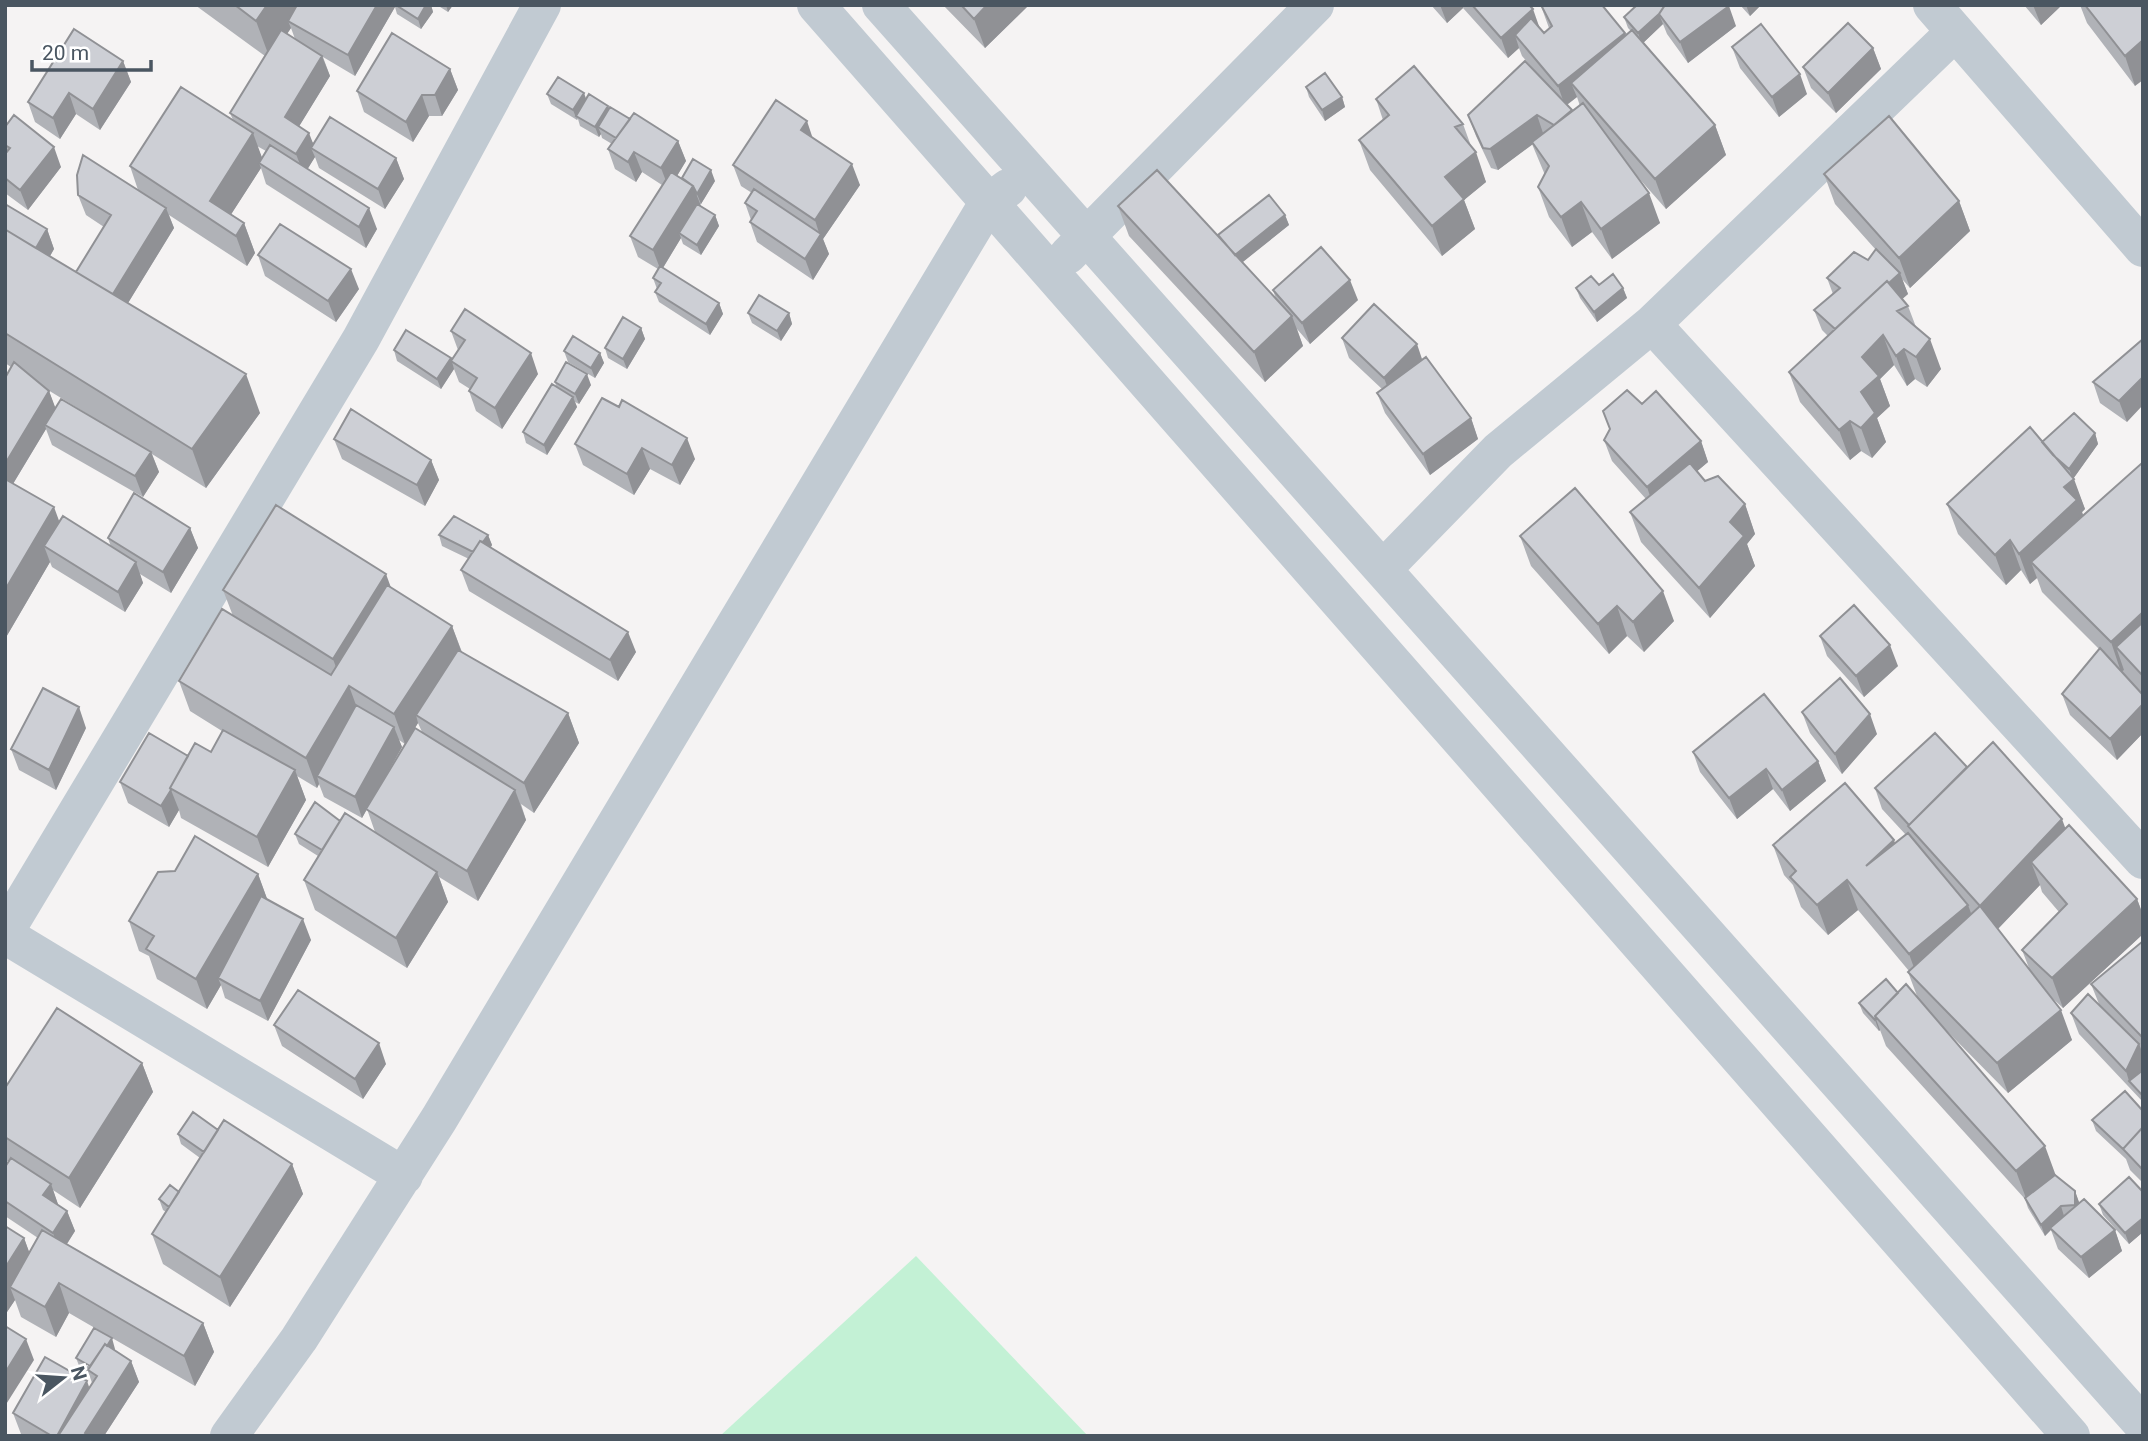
<svg xmlns="http://www.w3.org/2000/svg" width="2148" height="1441" font-family="Roboto,sans-serif">
<rect width="100%" height="100%" fill="#f5f3f3"/>
<path fill="#c3f1d5" d="M916,1256L1088,1436H720Z"/>
<g fill="none" stroke-linecap="round" stroke-linejoin="round">
<path stroke="#c1cad2" stroke-width="38" d="M816,5L2071,1436
M881,5L2143,1425
M1932,5L2143,248
M1068,255L1315,5
M1652,324L2143,860
M1384,568L1498,451L1652,324L1955,32
M5,932L361,339L542,5
M5,935L404,1176
M229,1436L299,1339L439,1119L988,203L1008,188"/>
</g>
<path fill="#b0b2b7" fill-rule="evenodd" d="M195,5H431L433,12L421,29L397,14L395,7L355,76L323,57L330,76L299,126L314,144L396,158L404,179L385,209L319,168L315,157L307,169L377,229L366,248L266,184L261,168L231,214L244,223L255,253L247,266L169,215L174,228L128,303L260,413L206,488L152,454L159,472L143,497L52,445L46,429L13,484L59,522L111,547L108,538L190,528L198,548L171,593L140,574L143,583L125,612L52,567L50,562L5,639L11,367L5,363V204L47,229L54,249L50,256L76,272L104,227L86,215L78,195L138,190L130,166L233,120L230,113L265,56ZM291,28L295,39L287,34ZM257,146L266,151L262,158ZM43,387L89,415L55,408L49,391Z
M437,5H453L448,12Z
M943,5H1029L985,48Z
M1431,5H1529L1540,29L1544,33L1549,28L1541,6L1625,35L1631,31L1628,28L1624,17L1637,5L1736,26L1688,63L1667,34L1663,24L1643,43L1715,125L1726,155L1666,209L1637,176L1660,223L1612,259L1592,232L1572,247L1549,217L1538,187L1545,175L1532,144L1498,170L1491,168L1476,136L1468,115L1535,71L1522,56L1519,48L1508,58L1463,8L1447,23ZM1577,97L1580,106L1572,111L1567,105Z
M1740,5H1761L1750,16Z
M2024,5H2062L2041,25Z
M2080,5H2143L2135,86L2087,23Z
M1732,47L1807,94L1779,117L1740,68Z
M1873,48L1881,69L1836,113L1811,88L1803,67Z
M123,61L131,82L100,130L76,114L60,139L35,122L28,102Z
M450,69L458,90L442,116H429L413,142L364,112L357,91Z
M1306,87L1342,97L1345,107L1325,121L1309,97Z
M547,94L586,99L608,106L609,109L678,141L686,161L677,176L682,178L715,181L701,204H700L701,206L715,215L719,226L701,255L683,244L681,238L663,268L719,303L723,314L710,335L659,302L655,292L657,289L653,278L658,269L638,257L630,236L662,185L642,172L636,182L615,169L608,149L612,144L602,138L601,134L599,137L580,126L578,119L577,120L551,104Z
M1376,99L1463,124L1471,146L1486,182L1464,200L1475,229L1442,256L1370,170L1359,140L1383,120Z
M5,127L61,167L28,210L5,193Z
M813,138L860,185L823,239L829,254L813,280L757,242L750,222L751,220L745,203L752,193L741,186L733,165Z
M1824,174L1959,201L1970,231L1910,288L1902,279L1908,294L1902,299L1908,306L1916,327L1941,369L1927,387L1915,379L1907,386L1894,365L1880,379L1890,406L1877,418L1886,442L1872,458L1861,451L1850,460L1800,402L1789,372L1828,336L1822,330L1814,310L1833,294L1827,278L1868,260L1876,250L1835,204Z
M1118,206L1219,237L1285,215L1289,225L1242,262L1276,299L1273,290L1358,300L1310,344L1297,329L1303,346L1265,382L1129,236Z
M258,255L359,289L336,322L265,276Z
M1599,285L1623,288L1627,298L1597,322L1580,298L1576,288Z
M748,313H789L792,324L781,341L752,323Z
M641,328L645,339L627,369L608,358L605,348Z
M451,331L538,374L502,429L476,411L469,391L470,389L459,382L454,369L441,389L397,361L394,350L451,361L458,350Z
M1342,338L1422,359L1471,418L1478,439L1430,475L1385,413L1377,393L1382,389L1349,358Z
M2143,339L2127,422L2100,403L2093,382Z
M564,351L600,353L604,363L595,378L568,362Z
M555,382L591,385L579,404L575,402L577,407L547,455L526,443L523,432L556,386Z
M602,398L695,459L680,485L650,469L634,495L583,465L575,444Z
M1642,404L1701,441L1708,462L1697,471L1705,481L1745,504L1755,534L1747,544L1755,566L1710,618L1641,542L1630,512L1646,499L1612,461L1604,440Z
M2095,433L2098,444L2073,479L2085,509L2082,512L2083,515L2143,464V733L2117,760L2070,715L2062,694L2099,649L2042,592L2037,578L2030,584L2021,570L2006,585L1958,534L1947,504L2042,442Z
M334,439L431,460L439,480L425,506L342,459Z
M439,535H488L492,545L491,547L636,652L618,681L469,591L461,570L469,559L442,546Z
M1520,536L1674,621L1644,652L1627,636L1609,654L1531,566Z
M391,588L452,626L462,652L568,713L579,743L534,813L521,804L526,820L478,901L439,877L448,902L407,968L315,910L304,880L318,856L299,844L295,834L340,821L375,832L367,809L362,818L324,797L319,784L317,788L297,776L306,800L268,867L181,818L179,810L169,827L128,803L120,782L188,756L211,752L222,731L190,711L179,681L233,616L223,590ZM418,723L422,732L375,795L402,747L399,740L405,744Z
M1820,636L1898,666L1864,697L1827,656Z
M1802,712L1877,734L1842,774L1810,733Z
M86,728L56,790L19,770L11,749Z
M1693,752L1818,761L1826,781L1790,811L1773,789L1737,819L1700,772Z
M1967,767L2065,829L2137,899L2143,915V934L2063,1008L2050,996L2072,1040L2008,1093L1941,1025L2056,1176L2075,1191L2079,1203L2115,1230L2122,1251L2089,1278L2058,1249L2051,1230L2045,1236L2028,1208L2025,1199L1886,1046L1880,1030L1879,1031L1863,1013L1859,1003L1898,993L1917,996L1908,972L1909,971L1858,910L1828,935L1801,907L1793,885L1784,875L1773,845L1895,843L1906,835L1882,809L1875,788ZM2040,885L2042,892L2059,912L2022,950L2029,968L1998,929Z
M258,874L267,899L311,940L268,1021L225,998L221,985L207,1009L157,979L149,956L139,951L129,921Z
M2143,941V1050L2141,1048L2143,1054V1102L2079,1034L2071,1013L2099,1004L2091,984Z
M274,1025L386,1064L363,1099L282,1046Z
M142,1063L153,1092L80,1208L53,1190L58,1205L67,1211L75,1231L67,1244L203,1323L214,1352L195,1386L69,1313L56,1337L21,1317L15,1300L5,1315V1226L24,1238L29,1252L38,1238L5,1216V1167L9,1162L5,1160V1088Z
M2143,1111V1183L2130,1170L2126,1159L2096,1131L2092,1120Z
M218,1130L292,1164L303,1194L230,1307L163,1264L152,1234L166,1212L163,1210L159,1199L179,1192L200,1158L181,1144L178,1134Z
M2143,1192V1232L2129,1244L2103,1215L2099,1204Z
M115,1349V1351L131,1361L139,1382L104,1436H24L21,1434L13,1413L89,1388L92,1383L89,1374L80,1368L76,1358Z"/>
<path fill="#909195" d="M267,5H307L288,21L291,28L270,59L256,21Z
M377,5H394L395,7L355,76L348,55Z
M426,5H431L433,12L421,29L418,19Z
M446,5H453L448,12Z
M987,5H1029L985,48L974,19Z
M1440,5H1463V8L1447,23Z
M1746,5H1761L1750,16Z
M2033,5H2062L2041,25Z
M1729,6L1736,26L1688,63L1680,42Z
M1533,9L1540,29L1515,35L1519,48L1508,58L1501,38Z
M1659,14L1663,24L1642,44L1638,33Z
M1625,33L1632,54L1571,83L1577,97L1565,106L1558,86Z
M2143,40V80L2135,86L2125,56Z
M1873,48L1881,69L1836,113L1828,93Z
M322,56L330,76L292,138L285,117Z
M123,61L131,82L100,130L93,109Z
M450,69L458,90L442,116L435,95Z
M1800,74L1807,94L1779,117L1772,97Z
M69,93L76,114L60,139L53,118Z
M584,93L588,104L576,116L577,120L573,110Z
M422,95L429,116L413,142L406,122Z
M1342,97L1345,107L1325,121L1322,110Z
M608,106L612,117L598,127L601,134L599,137L595,127Z
M1537,115L1544,136L1498,170L1490,149Z
M807,121L814,142L801,130Z
M1715,125L1726,155L1666,209L1655,179Z
M253,133L264,163H259L261,168L223,227L210,201Z
M309,133L316,151L311,148L315,157L304,175L296,154Z
M678,141L686,161L669,189L661,168Z
M54,147L61,167L28,210L20,190Z
M634,152L642,172L636,182L628,162Z
M1476,152L1486,182L1464,200L1475,229L1442,256L1432,226L1445,177Z
M396,158L404,179L385,209L378,189Z
M852,164L860,185L823,239L829,254L813,280L805,259L820,236L815,220Z
M711,170L715,181L701,204L697,194Z
M693,186L701,206L679,233L681,238L661,271L653,250Z
M1649,193L1660,223L1612,259L1601,229Z
M1959,201L1970,231L1910,288L1899,258Z
M1581,202L1592,232L1572,247L1561,217Z
M166,208L174,228L117,321L109,300Z
M369,208L377,229L366,248L359,227Z
M715,215L719,226L701,255L697,245Z
M1285,215L1289,225L1238,266L1234,255Z
M244,223L255,253L247,266L236,236Z
M47,229L54,249L42,270L35,250Z
M351,269L359,289L336,322L328,301Z
M1900,273L1908,294L1843,351L1836,331Z
M1350,280L1358,300L1310,344L1302,323Z
M1623,288L1627,298L1597,322L1594,312Z
M719,303L723,314L710,335L706,324Z
M789,313L792,324L781,341L777,331Z
M1292,316L1303,346L1265,382L1254,352Z
M641,328L645,339L627,369L623,359Z
M1883,335L1894,365L1880,379L1890,406L1877,418L1886,442L1872,458L1861,428L1862,357Z
M1930,339L1941,369L1927,387L1916,357Z
M1417,344L1424,365L1392,399L1384,378Z
M1904,349L1915,379L1907,386L1896,356Z
M531,353L538,374L502,429L495,408Z
M600,353L604,363L595,378L591,368Z
M451,358L454,369L441,389L437,379Z
M246,374L260,413L206,488L192,449Z
M587,374L591,385L579,404L575,394Z
M2143,377V405L2127,422L2119,401Z
M49,391L57,412L45,425L46,429L5,497V464Z
M573,397L577,407L547,455L544,445Z
M1471,418L1478,439L1430,475L1423,454Z
M1850,421L1861,451L1850,460L1839,430Z
M2095,433L2098,444L2073,479L2069,469Z
M687,438L695,459L680,485L672,465Z
M1701,441L1708,462L1654,508L1647,487Z
M642,448L650,469L634,495L627,474Z
M151,452L159,472L143,497L135,476Z
M431,460L439,480L425,506L417,485Z
M2074,479L2085,509L2082,512L2088,530L2031,562L2037,578L2030,584L2019,554L2064,487Z
M1745,504L1755,534L1747,544L1755,566L1710,618L1699,588L1730,522Z
M54,507L65,537L44,546L50,562L5,639V590Z
M190,528L198,548L171,593L163,572Z
M488,535L492,545L479,564L475,553Z
M2010,540L2021,570L2006,585L1995,555Z
M136,562L143,583L125,612L118,592Z
M386,574L397,604L344,689L333,659Z
M1663,591L1674,621L1644,652L1633,622Z
M1617,606L1627,636L1609,654L1598,624Z
M2143,612V652L2116,647L2124,670L2121,672L2111,642Z
M452,626L463,656L416,715L418,723L405,744L394,714Z
M628,632L636,652L618,681L610,660Z
M1890,645L1898,666L1864,697L1856,676Z
M349,686L360,716L317,776L319,784L317,788L306,758Z
M2143,704V733L2117,760L2110,739Z
M79,707L86,728L56,790L49,770Z
M568,713L579,743L534,813L524,783Z
M1870,714L1877,734L1842,774L1835,754Z
M394,727L402,747L362,818L355,797Z
M1818,761L1826,781L1790,811L1782,790Z
M1766,769L1773,789L1737,819L1729,798Z
M295,770L306,800L268,867L257,837Z
M171,790L179,810L169,827L161,806Z
M515,790L526,820L478,901L467,871Z
M2062,819L2073,849L2031,862L2040,885L1991,936L1980,906Z
M1894,840L1904,870L1866,866Z
M437,872L448,902L407,968L396,938Z
M258,874L269,904L218,978L221,985L207,1009L196,979Z
M1847,880L1858,910L1828,935L1817,905Z
M2137,899L2143,915V934L2063,1008L2052,978Z
M1968,905L1979,935L1920,984L1909,954Z
M303,919L311,940L268,1021L260,1001Z
M2061,1010L2072,1040L2008,1093L1997,1063Z
M1876,1019L1880,1030L1879,1031L1875,1020Z
M379,1043L386,1064L363,1099L355,1079Z
M2139,1044L2143,1054V1072L2129,1081L2126,1071Z
M142,1063L153,1092L80,1208L69,1178Z
M2045,1146L2056,1176L2027,1201L2016,1171Z
M292,1164L303,1194L230,1307L220,1277Z
M51,1184L58,1204L51,1216L43,1195Z
M2075,1191L2079,1202V1215L2075,1205Z
M2061,1206L2064,1216L2045,1236L2041,1225Z
M67,1211L75,1231L61,1253L53,1233Z
M2143,1218V1232L2129,1244L2125,1233Z
M2115,1230L2122,1251L2089,1278L2081,1257Z
M24,1238L35,1268L10,1287L15,1300L5,1315V1268Z
M59,1283L69,1313L56,1337L45,1307Z
M203,1323L214,1352L195,1386L184,1356Z
M112,1338L115,1349L98,1379L94,1369Z
M26,1339L34,1360L5,1406V1373Z
M131,1361L139,1382L104,1436H86L85,1433Z
M87,1381L94,1401L75,1436H57Z"/>
<path fill="#cdcfd5" stroke="#909195" stroke-width="2" d="M235,5H267L256,21Z
M297,5H377L348,55L288,21Z
M396,5H426L418,19Z
M961,5H987L974,19Z
M1472,5H1529L1533,9L1501,38Z
M1541,5H1602L1625,33L1558,86L1515,35L1531,18L1544,33L1552,26Z
M1637,5H1665L1659,14L1638,33L1624,17Z
M1665,5H1729V6L1680,42L1659,14Z
M2085,5H2143V40L2125,56Z
M1848,23L1873,48L1828,93L1803,67Z
M1761,24L1800,74L1772,97L1732,47Z
M74,29L123,61L93,109L69,93L53,118L28,102Z
M281,30L322,56L285,117L309,133L296,154L230,113Z
M1632,30L1715,125L1655,179L1571,83Z
M392,33L450,69L435,95H422L406,122L357,91Z
M1525,61L1572,110L1554,125L1537,115L1490,149L1483,148L1468,115Z
M1414,66L1463,124L1455,127L1476,152L1445,177L1464,199L1432,226L1359,140L1389,115L1376,99Z
M1325,73L1342,97L1322,110L1306,87Z
M558,77L584,93L573,110L547,94Z
M181,87L253,133L210,201L244,223L236,236L130,166Z
M589,94L608,106L595,127L576,116Z
M776,100L807,121L801,130L852,164L815,220L733,165Z
M1583,103L1649,193L1601,229L1581,202L1561,217L1538,187L1549,166L1532,142Z
M610,107L630,119L616,138L598,127Z
M634,113L678,141L661,168L634,152L628,162L608,149Z
M14,115L54,147L20,190L5,178V154L10,148L5,145V127Z
M1889,116L1959,201L1899,258L1824,174Z
M330,117L396,158L378,189L311,148Z
M270,145L369,208L359,227L259,163Z
M83,155L166,208L113,294L76,272L111,215L78,195L77,175Z
M693,159L711,170L697,194L693,186L682,178Z
M1157,170L1292,316L1254,352L1118,206Z
M671,172L693,186L653,250L630,236Z
M754,189L821,234L805,259L750,222L757,211L745,203Z
M1269,195L1285,215L1235,255L1218,235Z
M5,204L47,229L36,248L6,230L5,231Z
M697,204L715,215L697,245L679,233Z
M280,224L351,269L328,301L258,255Z
M6,230L246,374L192,449L5,333V231Z
M1321,247L1350,280L1302,323L1273,290Z
M1876,249L1900,273L1889,283L1887,281L1835,329L1814,310L1840,288L1827,278L1854,252L1868,260Z
M660,266L719,303L706,324L655,292L661,283L653,278Z
M1613,274L1623,288L1594,312L1576,288L1591,276L1599,285Z
M1887,281L1908,306L1897,311L1930,339L1916,357L1904,349L1896,356L1883,335L1862,357L1879,376L1861,392L1875,413L1861,428L1850,421L1839,430L1789,372Z
M759,295L789,313L777,331L748,313Z
M1374,304L1417,344L1384,378L1342,338Z
M465,309L531,353L495,408L469,391L477,378L451,361L465,340L451,331Z
M623,317L641,328L623,359L605,348Z
M406,330L451,358L437,379L394,350Z
M573,336L600,353L591,368L564,351Z
M2143,339V377L2119,401L2093,382Z
M1426,357L1471,418L1423,454L1377,393Z
M14,362L49,391L5,464V378Z
M566,362L587,374L575,394L555,382Z
M552,384L573,397L544,445L523,432Z
M1627,390L1642,404L1656,391L1701,441L1647,487L1604,440L1610,429L1603,411Z
M602,398L619,407L622,400L687,438L672,465L642,448L627,474L575,444Z
M61,399L151,452L135,476L45,425Z
M351,409L431,460L417,485L334,439Z
M2074,413L2095,433L2069,469L2053,455L2042,442Z
M2030,427L2074,479L2064,487L2077,500L2019,554L2010,540L1995,555L1947,504Z
M1690,463L1705,481L1718,476L1745,504L1730,522L1744,536L1699,588L1630,512Z
M2142,463L2143,464V612L2111,642L2031,562Z
M5,479L54,507L5,590Z
M1575,488L1663,591L1633,622L1617,606L1598,624L1520,536Z
M134,493L190,528L163,572L108,538Z
M276,505L386,574L333,659L223,590Z
M63,516L136,562L118,592L44,546Z
M454,516L488,535L483,542L480,541L473,552L439,535Z
M480,541L628,632L610,660L461,570Z
M387,585L452,626L394,714L349,686L306,758L179,681L222,609L331,675Z
M1854,605L1890,645L1856,676L1820,636Z
M2143,622V676L2116,647Z
M2100,648L2143,695V704L2110,739L2062,694Z
M458,650L568,713L524,783L416,715Z
M1840,678L1870,714L1835,754L1802,712Z
M43,688L79,707L49,770L11,749Z
M1764,694L1818,761L1782,790L1766,769L1729,798L1693,752Z
M356,705L394,727L355,797L317,776Z
M415,728L515,790L467,871L366,809Z
M223,730L295,770L257,837L170,788L195,743L211,752Z
M149,733L188,756L170,788L171,790L161,806L120,782Z
M1935,733L1967,767L1909,825L1875,788Z
M1993,742L2062,819L1980,906L1908,826Z
M1845,783L1894,840L1866,866L1908,833L1968,905L1909,954L1847,880L1817,905L1790,877L1796,871L1773,845Z
M315,802L340,821L322,850L295,834Z
M345,813L437,872L396,938L304,880Z
M2069,825L2137,899L2052,978L2022,950L2067,904L2031,862Z
M195,836L258,874L196,979L146,949L154,936L129,921L158,872L175,871Z
M261,896L303,919L260,1001L218,978Z
M1980,906L2061,1010L1997,1063L1908,972Z
M2143,941V1038L2091,984Z
M1886,979L1898,993L1875,1016L1876,1019L1875,1020L1859,1003Z
M1906,984L2045,1146L2016,1171L1875,1016Z
M298,990L379,1043L355,1079L274,1025Z
M2088,994L2139,1044L2126,1071L2071,1013Z
M57,1008L142,1063L69,1178L5,1137V1088Z
M2143,1070V1096L2129,1081Z
M2125,1091L2143,1111V1127L2123,1149L2092,1120Z
M193,1112L218,1130L204,1152L178,1134Z
M224,1120L292,1164L220,1277L152,1234Z
M2143,1127V1170L2123,1149Z
M11,1158L51,1184L43,1195L67,1211L53,1233L5,1201V1167Z
M2055,1175L2075,1191V1205L2061,1206L2041,1225L2025,1198Z
M2129,1177L2143,1192V1218L2125,1233L2099,1204Z
M170,1185L179,1192L169,1207L159,1199Z
M2084,1199L2115,1230L2081,1257L2050,1228Z
M5,1226L24,1238L5,1268Z
M42,1230L203,1323L184,1356L59,1283L45,1307L10,1287Z
M5,1326L26,1339L5,1373Z
M94,1328L112,1338L107,1346L105,1344L90,1366L76,1358Z
M105,1344L131,1361L85,1433L89,1436H58L97,1376L88,1370Z
M45,1357L87,1381L57,1436H52L13,1413Z"/>
<rect width="2148" height="1441" fill="none" stroke="#4a5661" stroke-width="14"/>
<g transform="translate(63 1378) rotate(73)" stroke="#ffffff" stroke-width="5" paint-order="stroke">
<path d="M0-5L12 26L0 18L-12 26Z" fill="#4a5661"/>
<text y="-10" font-size="19" font-weight="bold" text-anchor="middle" fill="#4a5661">N</text>
</g>
<path d="M32 60v10h119v-10" fill="none" stroke="#4a5661" stroke-width="3.5"/>
<text x="42" y="60" font-size="21" fill="#4a5661" stroke="#ffffff" stroke-width="5" paint-order="stroke">20 m</text>
</svg>
